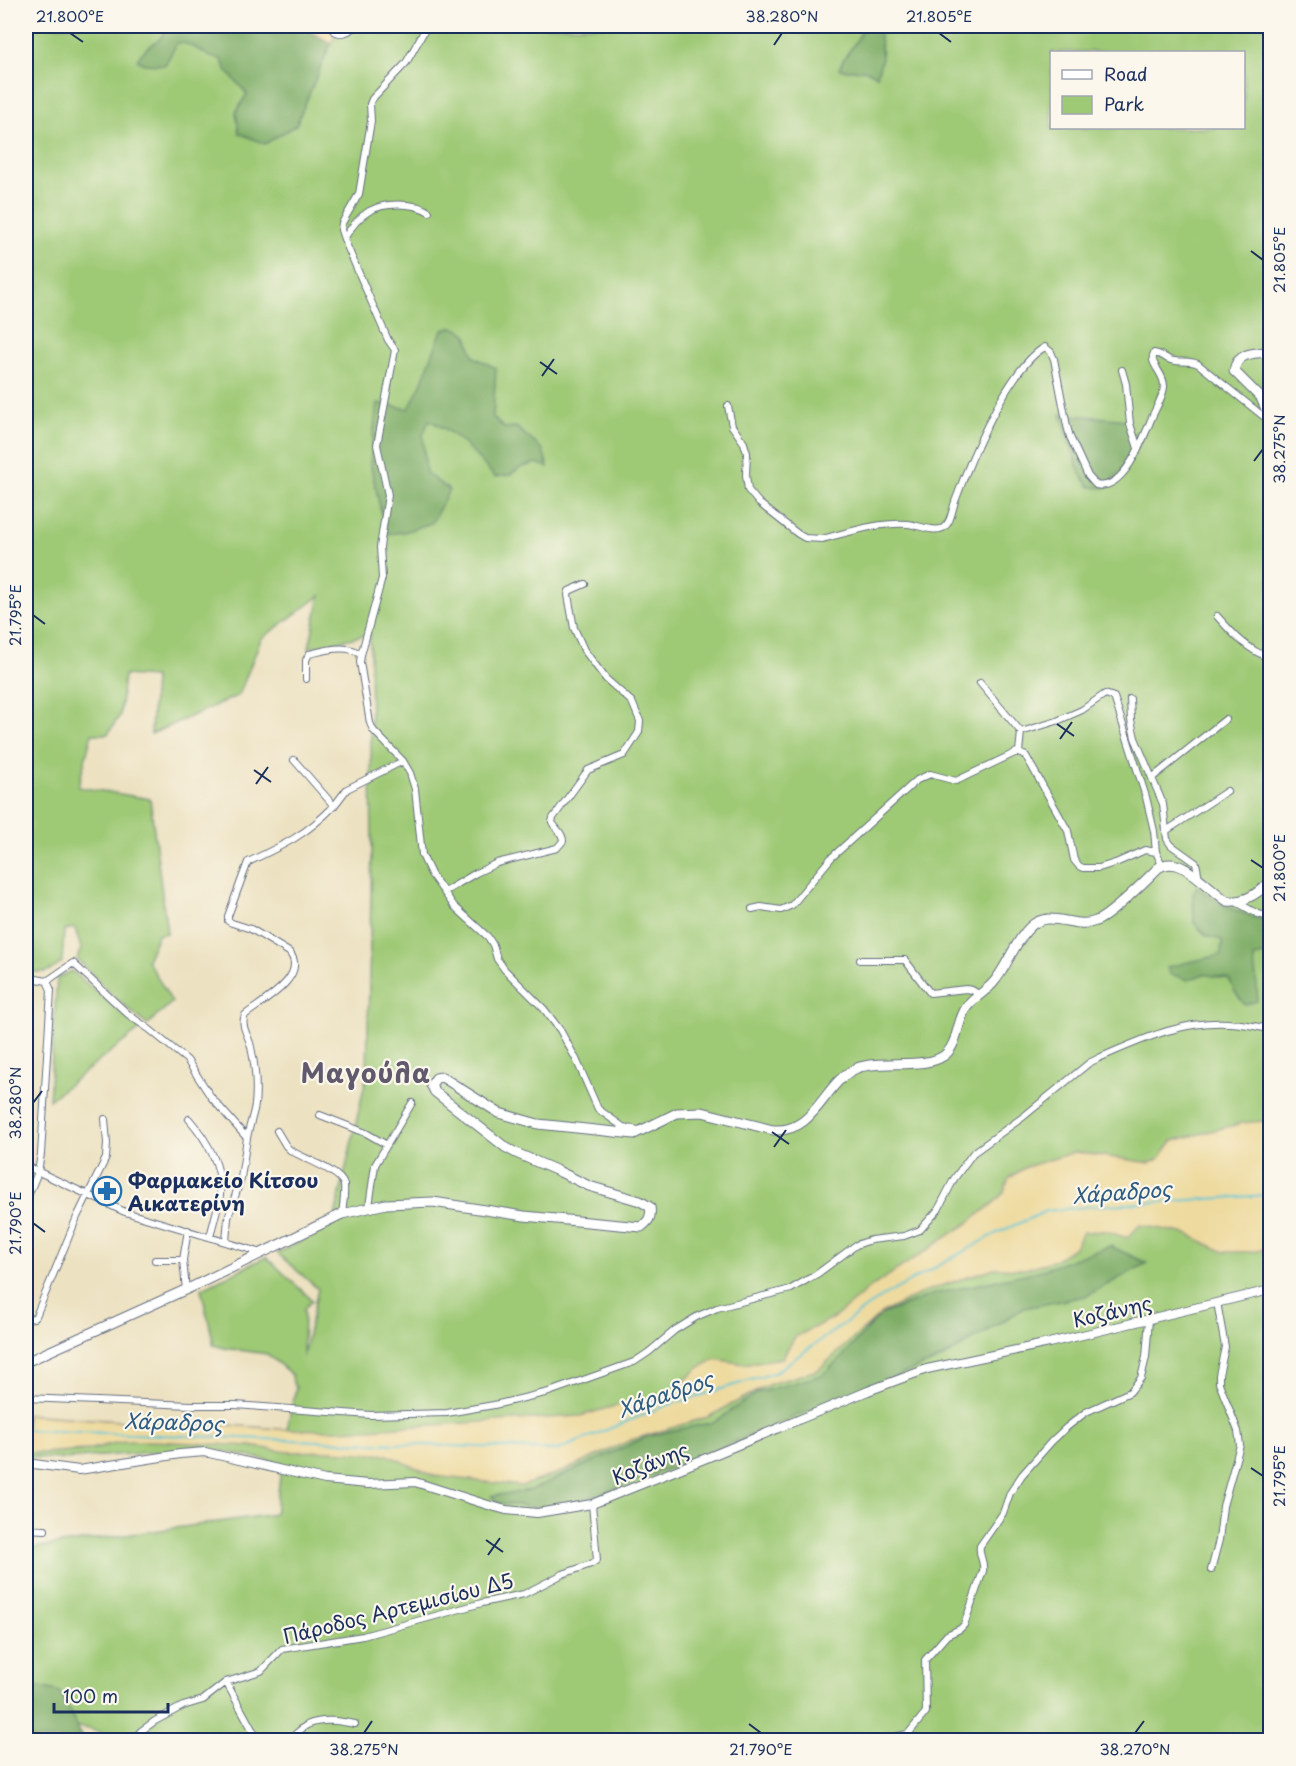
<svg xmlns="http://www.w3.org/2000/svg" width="1296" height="1766" font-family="'Playpen Sans',sans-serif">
<rect width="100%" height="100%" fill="#fbf7ec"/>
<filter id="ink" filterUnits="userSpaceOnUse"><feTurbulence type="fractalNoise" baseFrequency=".0167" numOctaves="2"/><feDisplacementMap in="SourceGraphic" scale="12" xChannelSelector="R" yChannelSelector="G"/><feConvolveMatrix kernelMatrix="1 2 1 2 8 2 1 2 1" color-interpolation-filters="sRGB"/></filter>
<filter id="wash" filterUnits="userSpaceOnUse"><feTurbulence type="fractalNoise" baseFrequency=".008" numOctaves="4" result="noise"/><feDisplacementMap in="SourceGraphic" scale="24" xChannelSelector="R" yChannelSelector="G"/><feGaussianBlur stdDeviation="1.35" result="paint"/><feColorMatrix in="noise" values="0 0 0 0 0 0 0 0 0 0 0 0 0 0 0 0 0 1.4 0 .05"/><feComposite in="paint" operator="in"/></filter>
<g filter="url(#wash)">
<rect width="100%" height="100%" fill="#ece1c0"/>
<path fill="#9ec975" stroke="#5c7c6a" stroke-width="1.5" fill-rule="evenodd" d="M26,26H1270V1740H127L119,1737L26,1713V1549L275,1514L282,1463L209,1448L63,1459L26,1457V1452C45,1453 66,1453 86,1450C100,1449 113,1442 127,1441C179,1438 233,1443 284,1451L288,1423L296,1388L293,1383L292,1375L267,1354L224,1348L213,1345V1340L201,1289L266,1257L312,1300L304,1309L303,1357L318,1289L277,1253L333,1225L367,1074L372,851L370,634L309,648L320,596L261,639L239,695L151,734L154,677L124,675L120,715L108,734H92L78,787L150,799L167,933L158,935L147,960L172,1002L147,1025L111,994L77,959L81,948L75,928L64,930L62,962C49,974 42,973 26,971ZM1052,52H1244V128H1052Z
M72,971L140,1029L49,1100L57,978Z"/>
<path fill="#7ead66" stroke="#4c6e62" stroke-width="1.5" d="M166,26H261L267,31H289L305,29L331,43L296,125L265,144L239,133L236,112L247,94L227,71L221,59C204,59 196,42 177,43L165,65L144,64L137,60C139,57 141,54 143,52C152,42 165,40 166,26Z
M863,26H879L882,58L877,76C862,65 854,73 839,69C845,52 859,43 863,26Z
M453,327L466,333L474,357L496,368L493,417L504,428L516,427L543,450L548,467L536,463L520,468L510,475L495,477C473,453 459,435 429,420L423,435L426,473L449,490L432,523L404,532L386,534L370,463L377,403L409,409L421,384L442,330Z
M1061,414L1127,420L1129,433H1144L1129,463L1105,488L1090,487L1080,474Z
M1197,886C1218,906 1243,914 1270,922V954L1254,957C1254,973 1259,985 1257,1001L1245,1005L1235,992L1229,979L1204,974L1188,980L1170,974L1167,967L1221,955L1222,940L1207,936L1194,923L1193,894Z
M1110,1246L1147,1263L1086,1296L1024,1308L943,1358L801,1414L709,1453L620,1487L575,1503L538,1508L498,1503L492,1496L531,1490L648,1436L714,1422L757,1393L822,1375L843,1356L880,1315L934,1294L1042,1270Z
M36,1686L60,1692L84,1740H26V1690Z"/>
<path fill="#eeda9e" stroke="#84847e" stroke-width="1.5" d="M261,26H335L339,30L331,43L305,29L289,31H267Z
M1263,1121L1270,1125V1248L1253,1252H1224L1187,1234L1140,1225L1127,1238L1106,1231L1083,1232L1075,1247L1055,1260L1025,1269L994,1268L924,1292L882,1313L818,1370L770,1384L708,1417L631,1440L564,1471L522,1486L434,1476L388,1455L331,1451L288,1452L250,1446L155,1441H124L86,1450L42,1453L26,1452V1414L146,1423L230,1425L280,1429L327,1430L368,1429L580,1416L615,1406L669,1396L697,1369L715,1359L744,1364L782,1358L795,1337L835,1317L871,1287L968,1223L995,1202L1004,1192L1009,1178L1026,1167L1075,1152L1150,1163L1159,1159L1172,1141L1243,1123Z"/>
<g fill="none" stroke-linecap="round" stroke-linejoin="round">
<path stroke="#5ac4d5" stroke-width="2" d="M26,1430L558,1450L662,1407L774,1373L882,1297L997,1233L1047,1211L1094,1206L1270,1195"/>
</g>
</g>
<g filter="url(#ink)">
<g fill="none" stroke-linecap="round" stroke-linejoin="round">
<g stroke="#646d80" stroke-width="8">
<path id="minor" d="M331,26L333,30C341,36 349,32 355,26
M427,26L406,63L372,99L370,104L371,121L359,194L342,223L341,230L344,239L388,340L395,350L377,445L388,495L380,547L382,578L361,655L360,662L370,723L373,730L403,761L410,773L415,789L422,855L431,874L454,906L488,937L493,945L497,959L505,970L544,1009L560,1030L576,1059L598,1109L623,1127L638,1130
M344,239C359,213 375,202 407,205C415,206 423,207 429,212
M1122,370L1126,384L1130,424L1138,448
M728,406L732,426L744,443L747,453L746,475L748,490L759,503L798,534L805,538L822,539C850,532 879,522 908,524C918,525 934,533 943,528C952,522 952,508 956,499C970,460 1009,367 1045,347L1051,352L1054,359L1067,426L1070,437L1088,476L1096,485C1124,492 1144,437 1152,417C1156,408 1163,397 1164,387C1165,373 1148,364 1154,353C1161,354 1162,356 1168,359C1177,364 1188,359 1198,364L1263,416L1270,418
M1217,616C1233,634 1247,650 1270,658
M306,679V660L309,654C324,651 348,643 361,655
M980,683L1021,732L1019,752
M1130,699L1131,720L1135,738L1163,804L1167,839L1171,845L1196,863L1199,878
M1021,732L1057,721L1082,710L1105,694L1114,697L1146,797L1154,831L1156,852L1162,865
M294,760L334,806L347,789L403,761
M1152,778L1226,719
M1166,831L1227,791
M444,892L476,873L497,863L557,848L563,841C563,832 555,829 552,822L553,818L588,770L624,755L639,732L640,721L632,702L606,679L584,650L574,628L568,595L569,591L585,584
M1236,902L1258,914L1270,917
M752,909L761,907L781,910L792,905L831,858L917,780L930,774L956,781L1017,752L1026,756L1068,831L1074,860L1079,866L1083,868H1099L1118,862L1145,850L1156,852
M860,960H905L930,993L966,989L972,990L980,995
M26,977L47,981L73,963L129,1015L149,1029L187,1060L211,1097L247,1138L241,1178L228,1218L226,1241
M320,1115L366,1133L387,1145
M189,1119C207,1140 223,1167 220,1195C218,1209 213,1223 210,1237
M277,1131L286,1146L290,1150C302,1158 341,1171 344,1185C345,1194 343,1205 342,1214
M247,1138C249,1127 253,1116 255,1105C257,1086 255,1065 251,1047C249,1036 240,1027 245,1015C261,1002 310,976 289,952L251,929L232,923L228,921V916L248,862C284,845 306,835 334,806
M26,1166L125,1212L262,1253
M26,1201L38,1172L41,1154L51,990L47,981
M369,1206L375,1165L412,1103
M155,1260H183L188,1230
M183,1260L186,1290
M26,1319L34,1318L36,1316L77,1217L106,1158L107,1143L105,1119
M26,1398L191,1405H235L371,1415L447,1413L494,1405L549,1392L634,1362L649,1352L675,1330L698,1316L717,1308L791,1289L817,1274L856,1245L871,1240L904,1236L920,1230L938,1210L954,1179L973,1153L1023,1117L1089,1063L1099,1058C1141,1040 1182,1020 1229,1023C1243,1023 1257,1027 1270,1029
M26,1529L45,1530
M1211,1570L1219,1540L1223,1506L1240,1445L1238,1431L1219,1383V1375L1225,1347L1217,1302
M226,1682L258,1740
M133,1740L141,1731L155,1721L183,1706L203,1700L226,1682L261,1671L282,1649L363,1636L482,1603L524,1594L563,1574L591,1564L597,1560L592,1504
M283,1740C295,1738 297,1731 307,1725C322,1718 340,1721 355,1724
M877,1740L908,1734L926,1712L925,1660L947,1635L960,1629L964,1625L983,1571C985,1562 978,1555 980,1546L1003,1513L1010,1493L1022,1475L1052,1441L1067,1427L1086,1412L1130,1392L1141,1378L1146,1357L1149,1319"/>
</g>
<g stroke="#646d80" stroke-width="10">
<path id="tertiary" d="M26,1463L79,1470L180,1454L205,1452L325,1480L368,1484L415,1482L488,1505L506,1510L537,1513L592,1504L704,1459L868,1391L927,1369L1049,1343L1270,1290"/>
</g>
<g stroke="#646d80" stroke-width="11">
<path id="secondary" d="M1270,352C1255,353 1237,352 1234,371L1261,398L1270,418
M26,1362L196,1285L342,1214L386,1204L433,1202L524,1216L641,1227C648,1222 652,1217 650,1207L640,1201L589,1186L558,1171L516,1153L505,1147L435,1092L431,1085L436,1078L442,1077L499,1113L538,1124L634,1134L677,1113L702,1112L773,1130C817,1133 823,1082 857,1068C881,1059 929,1070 946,1054C958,1043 957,1021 966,1008C973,998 985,992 993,983C1008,966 1014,942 1030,927C1050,908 1074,930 1096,921C1110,916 1145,881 1158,868C1180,852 1209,890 1227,901C1245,903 1258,893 1270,882"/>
</g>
<use href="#minor" stroke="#fff" stroke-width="6"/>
<use href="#tertiary" stroke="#fff" stroke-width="8"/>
<use href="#secondary" stroke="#fff" stroke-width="9"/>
</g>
</g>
<path fill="none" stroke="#1b2f5e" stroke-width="2" d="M70,33L83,42M939,33L951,42M774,45L782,33M1251,251L1263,260M540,362L557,374M542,376L554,359M1254,461L1263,449M33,615L45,624M1057,724L1074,736M1060,739L1072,722M254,770L271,782M256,784L268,767M1251,860L1263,868M33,1103L42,1091M772,1132L789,1144M774,1147L786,1130M33,1223L45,1232M1251,1468L1263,1476M486,1540L503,1552M488,1555L500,1538M749,1724L761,1733M364,1733L372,1721M1135,1733L1144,1721"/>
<defs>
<g id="pharmacy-ring" transform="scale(1.5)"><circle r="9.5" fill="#fbf7ec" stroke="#1f6fb2" stroke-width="1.5"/><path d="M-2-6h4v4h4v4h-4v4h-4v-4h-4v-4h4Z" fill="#1f6fb2"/></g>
</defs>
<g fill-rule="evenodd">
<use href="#pharmacy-ring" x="107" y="1191"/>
</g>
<g text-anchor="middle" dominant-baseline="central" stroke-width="4.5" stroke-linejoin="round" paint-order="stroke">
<g font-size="20" font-weight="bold" fill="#1b2f5e" stroke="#fbf7ec" text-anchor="start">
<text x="128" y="1180">Φαρμακείο Κίτσου<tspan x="128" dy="23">Αικατερίνη</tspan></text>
</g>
<g font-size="20" fill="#1b2f5e" stroke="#fbf7ec">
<text transform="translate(1112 1311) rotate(-13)">Κοζάνης</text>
<text transform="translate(650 1463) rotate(-22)">Κοζάνης</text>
<text transform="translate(398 1608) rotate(-14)">Πάροδος Αρτεμισίου Δ5</text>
</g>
<g font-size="21" font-style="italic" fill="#2e5c82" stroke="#fbf7ec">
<text transform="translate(1122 1191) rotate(-4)">Χάραδρος</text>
<text transform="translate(665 1393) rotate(-19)">Χάραδρος</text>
<text transform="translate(174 1421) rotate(2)">Χάραδρος</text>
</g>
<g font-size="26" font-weight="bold" letter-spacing="1.5" fill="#605a6c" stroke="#fbf7ec">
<text x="366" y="1072">Μαγούλα</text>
</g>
</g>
<rect width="1296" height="1766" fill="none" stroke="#fbf7ec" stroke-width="66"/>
<rect x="1050" y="51" width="195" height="78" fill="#fbf7ec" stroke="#a1a7b3" stroke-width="1.5"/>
<rect x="1062" y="70" width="30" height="9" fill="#ffffff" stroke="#a1a7b3" stroke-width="1.5"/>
<text x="1104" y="81" font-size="18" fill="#1b2f5e">Road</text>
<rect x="1062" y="96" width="30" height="18" fill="#9ec975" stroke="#a1a7b3" stroke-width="1.5"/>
<text x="1104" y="111" font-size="18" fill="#1b2f5e">Park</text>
<path d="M54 1703v9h114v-9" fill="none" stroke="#1b2f5e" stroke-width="3"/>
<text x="63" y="1703" font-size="18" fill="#1b2f5e" stroke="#fbf7ec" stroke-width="4.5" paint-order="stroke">100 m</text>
<rect x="33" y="33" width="1230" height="1700" fill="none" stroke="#1b2f5e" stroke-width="2"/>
<g font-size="15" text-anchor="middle" fill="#1b2f5e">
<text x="70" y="22">21.800°E</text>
<text x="782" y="22">38.280°N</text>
<text x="939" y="22">21.805°E</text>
<text transform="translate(1280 260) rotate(-90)" y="5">21.805°E</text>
<text transform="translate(1280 449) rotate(-90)" y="5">38.275°N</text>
<text transform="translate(16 615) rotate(-90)" y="5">21.795°E</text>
<text transform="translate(1280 868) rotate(-90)" y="5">21.800°E</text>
<text transform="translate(16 1103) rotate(-90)" y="5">38.280°N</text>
<text transform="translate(16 1223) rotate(-90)" y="5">21.790°E</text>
<text transform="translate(1280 1476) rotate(-90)" y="5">21.795°E</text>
<text x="364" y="1755">38.275°N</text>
<text x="761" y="1755">21.790°E</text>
<text x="1135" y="1755">38.270°N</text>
</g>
</svg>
